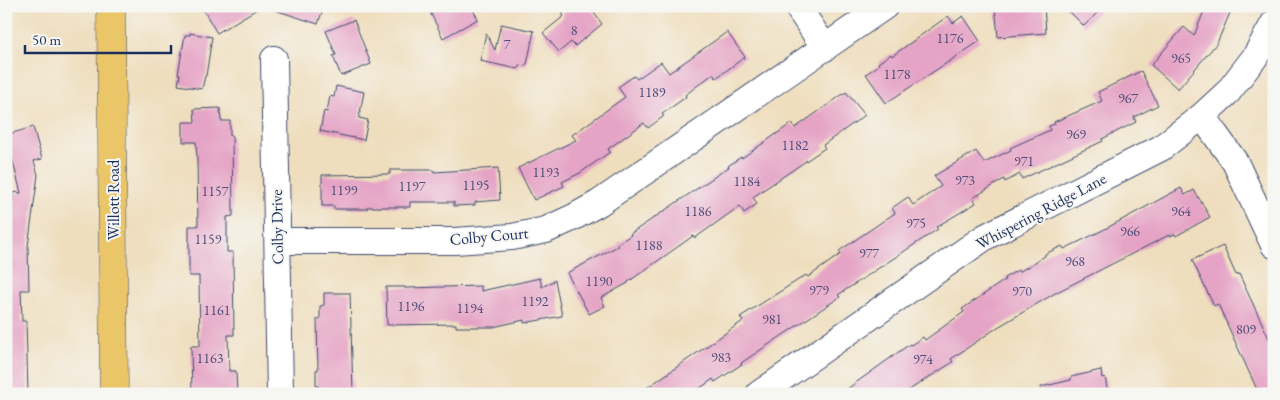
<svg xmlns="http://www.w3.org/2000/svg" width="1280" height="400" font-family="'EB Garamond',serif">
<rect width="100%" height="100%" fill="#f6f6f2"/>
<filter id="ink" filterUnits="userSpaceOnUse"><feTurbulence type="fractalNoise" baseFrequency=".02" numOctaves="2"/><feDisplacementMap in="SourceGraphic" scale="10" xChannelSelector="R" yChannelSelector="G"/><feConvolveMatrix kernelMatrix="1 2 1 2 8 2 1 2 1" color-interpolation-filters="sRGB"/></filter>
<filter id="wash" filterUnits="userSpaceOnUse"><feTurbulence type="fractalNoise" baseFrequency=".0096" numOctaves="4" result="noise"/><feDisplacementMap in="SourceGraphic" scale="20" xChannelSelector="R" yChannelSelector="G"/><feGaussianBlur stdDeviation="1.12" result="paint"/><feColorMatrix in="noise" values="0 0 0 0 0 0 0 0 0 0 0 0 0 0 0 0 0 1.4 0 .05"/><feComposite in="paint" operator="in"/></filter>
<g filter="url(#wash)">
<rect width="100%" height="100%" fill="#efdebe"/>
<g id="blocks">
<path fill="#e5a3c5" d="M201,6H262L217,33Z
M273,6H324L318,24L272,9Z
M427,6H471L478,19L443,38Z
M571,6H589L602,24L575,46L571,42L559,52L543,33L564,16L562,14Z
M995,6H1044L1046,33L998,37Z
M1064,6H1104L1084,26Z
M1206,6H1233L1217,43L1178,89L1151,65L1184,27L1194,36Z
M948,16L953,23L963,16L980,41L886,103L866,74L879,65L878,63L891,54L892,56Z
M354,20L371,64L341,76L333,56L336,55L326,31Z
M501,24L534,31L527,64H526L525,66L519,65L518,69L480,61L486,33L495,50Z
M727,32L745,57L716,78L713,74L685,95L686,97L662,114L664,116L648,128L644,123L608,149L610,152L580,173L562,182L564,186L534,200L518,168L576,140L572,135L625,97L618,87L634,76L637,79L661,62L669,73Z
M190,33L212,37L206,76H205L202,89L178,85L180,74H178L185,35H190Z
M1141,71L1158,105L1134,117L1136,122L1102,139L1103,141L1022,179L1020,174L1005,182L1004,179L973,198L976,203L936,227L938,229L838,295L840,297L741,363L742,364L715,382L713,379L692,394H638L743,321L740,317L806,275L808,277L841,254L839,251L895,213L892,208L908,197L913,205L941,186L934,176L976,151L984,163L1011,150L1010,148L1050,130L1049,126L1055,124L1054,122L1102,101L1098,92Z
M336,86L364,92L359,118L368,120L364,140L320,131L324,111L327,112L330,96L334,97Z
M846,92L865,115L823,145L825,148L753,197L757,204L744,213L740,206L695,238L693,236L628,282V283L601,298L605,306L589,314L567,273L618,246L617,244L631,235L630,234L729,167L728,166L741,157L742,158L792,123L795,128Z
M220,108L221,121H230V136H232L233,216L227,217V252H233L234,335H228L229,371H236L237,394H192L191,346H200L199,276H189V226H198L197,160L196,142H183V122H195L194,109Z
M33,127L42,159L34,161L38,175L28,246L29,290H21L22,321H26L28,394H6V209H11L13,192L21,193L6,135Z
M498,168L500,200L475,202V205L454,206V202H410V207H367V209H334V206H322V175L390,174V170H434V172Z
M1181,188L1185,195L1194,190L1210,217L1176,236L1175,234L1170,236L1169,235L1057,292L998,327L951,359L953,362L903,394H840L910,344L911,345L923,337L925,340L964,312L962,309L1005,280L1004,278L1018,270L1019,272L1045,256V254L1062,246L1064,249L1103,230Z
M1223,246L1236,275L1239,274L1274,349V394H1259L1218,304L1214,306L1192,260Z
M540,278L542,287L555,280L562,316L524,323V320L493,327H456V324L387,325L386,287H405V288L481,286V291Z
M324,293H350L353,394H318V386H316V370H318L317,319H320V306L324,305Z
M1101,370L1102,378L1105,377L1108,394H1041V387L1071,380V377Z"/>
</g>
</g>
<g filter="url(#ink)">
<use href="#blocks" fill-opacity="0" stroke="#3b496c" stroke-width="1"/>
<g fill="none" stroke-linecap="round" stroke-linejoin="round">
<g stroke="#3b496c" stroke-width="28">
<path id="minor" d="M797,6L825,48
M274,59L280,394
M1202,116L1235,162L1274,245
M278,241H455L512,237L546,230L574,217L599,203L885,6
M759,394L985,237L1161,148L1202,116L1228,92L1255,57L1274,23"/>
</g>
<g stroke="#3b496c" stroke-width="29">
<path id="major" d="M111,6L114,394"/>
</g>
<use href="#minor" stroke="#fff" stroke-width="26"/>
<use href="#major" stroke="#ebc669" stroke-width="28"/>
</g>
</g>
<g text-anchor="middle" dominant-baseline="central" stroke-width="4" stroke-linejoin="round" paint-order="stroke">
<g font-size="14" fill="#4e4c78">
<text x="574" y="30">8</text>
<text x="950" y="38">1176</text>
<text x="507" y="44">7</text>
<text x="1181" y="58">965</text>
<text x="897" y="74">1178</text>
<text x="652" y="92">1189</text>
<text x="1128" y="98">967</text>
<text x="1076" y="134">969</text>
<text x="795" y="145">1182</text>
<text x="1024" y="161">971</text>
<text x="546" y="172">1193</text>
<text x="965" y="180">973</text>
<text x="747" y="181">1184</text>
<text x="476" y="185">1195</text>
<text x="412" y="186">1197</text>
<text x="344" y="190">1199</text>
<text x="215" y="191">1157</text>
<text x="698" y="211">1186</text>
<text x="1181" y="211">964</text>
<text x="916" y="223">975</text>
<text x="1130" y="231">966</text>
<text x="208" y="239">1159</text>
<text x="649" y="245">1188</text>
<text x="869" y="253">977</text>
<text x="1075" y="261">968</text>
<text x="599" y="281">1190</text>
<text x="819" y="290">979</text>
<text x="1022" y="291">970</text>
<text x="535" y="301">1192</text>
<text x="411" y="306">1196</text>
<text x="470" y="308">1194</text>
<text x="217" y="310">1161</text>
<text x="772" y="319">981</text>
<text x="1246" y="329">809</text>
<text x="721" y="357">983</text>
<text x="210" y="358">1163</text>
<text x="923" y="359">974</text>
</g>
<g font-size="16" fill="#1b2f5e" stroke="#f6f6f2">
<text transform="translate(113 200) rotate(-90)">Willott Road</text>
<text transform="translate(1041 211) rotate(-28)">Whispering Ridge Lane</text>
<text transform="translate(277 227) rotate(-91)">Colby Drive</text>
<text transform="translate(489 236) rotate(-5)">Colby Court</text>
</g>
</g>
<rect width="1280" height="400" fill="none" stroke="#f6f6f2" stroke-width="25"/>
<path d="M25 45v8h146v-8" fill="none" stroke="#1b2f5e" stroke-width="2.5"/>
<text x="32" y="45" font-size="15" fill="#1b2f5e" stroke="#f6f6f2" stroke-width="4" paint-order="stroke">50 m</text>
</svg>
